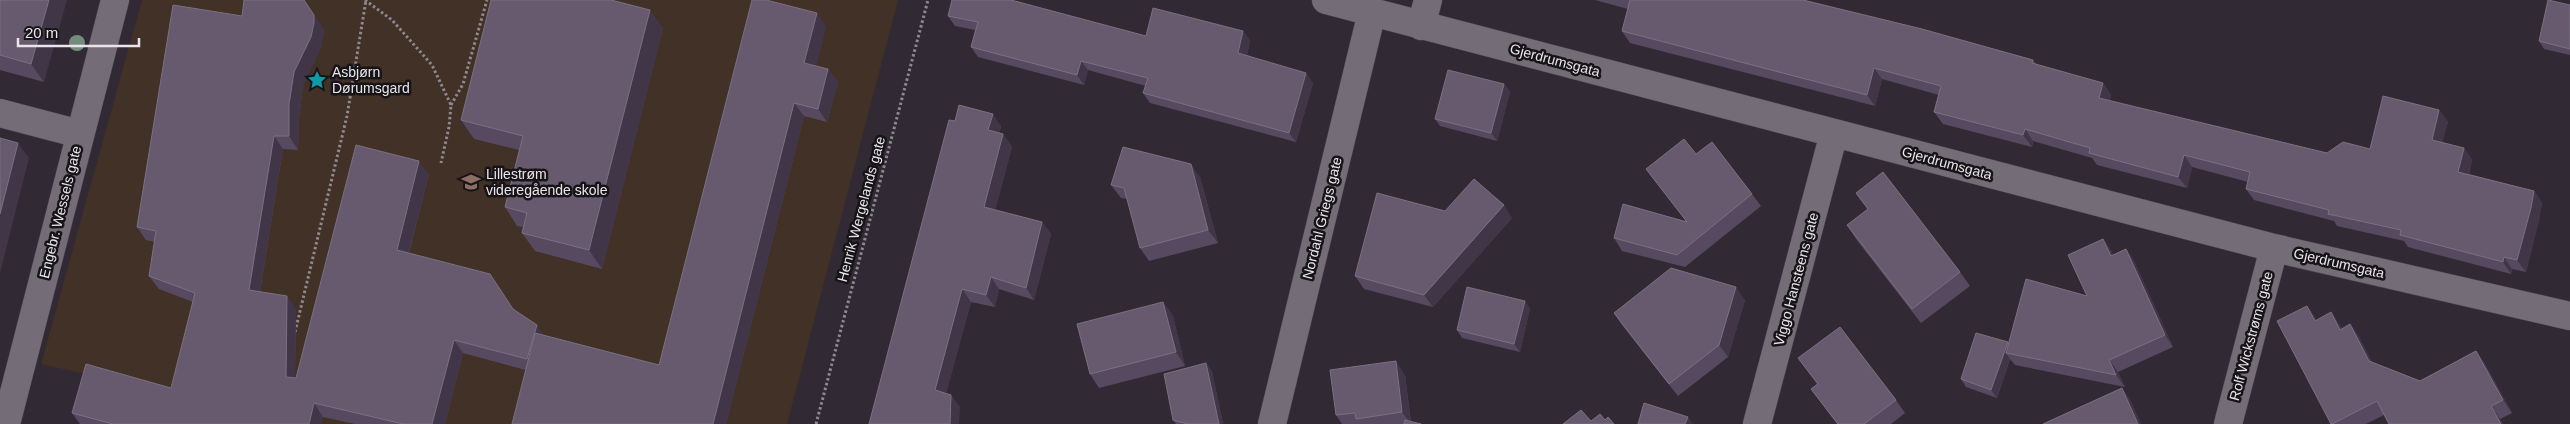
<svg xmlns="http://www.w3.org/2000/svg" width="2570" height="424" font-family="Helvetica,sans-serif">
<rect width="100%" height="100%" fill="#312a34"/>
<path fill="#413126" d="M142,0H898L787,424H144L152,389L41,364Z"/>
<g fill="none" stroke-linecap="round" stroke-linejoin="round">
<g stroke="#4b454d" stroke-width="29">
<path id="street" d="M1326,0L2274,248L2570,316
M1421,26L1428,0
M0,113L80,134
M6,424L115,0
M1272,424L1372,12
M1757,424L1834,133
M2228,424L2274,248"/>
</g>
<path stroke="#8e8991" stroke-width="3" stroke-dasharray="2.5 2.5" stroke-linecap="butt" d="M365,0L392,20L432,65L451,105L449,127L441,163
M451,105L463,84L487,0
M295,332L347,116L366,0
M816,424L928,0"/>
<use href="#street" stroke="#746d78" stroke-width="28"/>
</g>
<circle fill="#748c7e" cx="77" cy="43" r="8"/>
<path fill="#574a60" d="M0,0L44,82L0,70Z
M1595,0H1803L2033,60L2037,65L2103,83L2111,95L2109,101L2327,153L2370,149L2439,110L2448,122L2442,142L2464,148L2472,160L2469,174L2534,191L2542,203L2539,220L2526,272L2512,269L2511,274L2408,247L2404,241L2337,226L2334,221L2254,200L2246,189L2248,182L2192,167L2187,188L2097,165L2092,158L2033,141L2032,147L1943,124L1934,112L1939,95L1882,79L1875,106L1630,43L1622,31L1628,9Z
M2570,5V55L2544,49L2539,41Z
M948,16L1146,36L1243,31L1250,41L1247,55L1313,83L1296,142L1150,103L1143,93L1146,86L1088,70L1084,85L978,57L971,47L975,30L955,26Z
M826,26L816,66L828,69L838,82L827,122L804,116L726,424L463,353L445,424H355L323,417L321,424H80L72,413L171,388L193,302L159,289L149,276L155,242L146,240L137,227L324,29L323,37L320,50L303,85L299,118L298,150L283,149L260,292L296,309L295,378H296L429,174L409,253L514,309L544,336L659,365Z
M663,28L602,269L535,251L522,233L523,227L517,226L505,207L519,150L474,139L461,120Z
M1504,84L1510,92L1497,141L1440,126L1435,119Z
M955,121L1001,126L999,133L1003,134L1012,147L995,210L1042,222L1051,234L1034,300L999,289L995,307L971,302L946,393L960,407L869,424Z
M1696,154L1752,194L1761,206L1685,267L1622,251L1614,238L1686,221L1646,169Z
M1200,177L1218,243L1149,261L1140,248L1127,199L1121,198L1111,185Z
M1856,193L1960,272L1970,286L1921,323L1856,239L1847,225L1868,209Z
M1445,211L1512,218L1433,307L1364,289L1355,276Z
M2103,239L2111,251L2113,255L2126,249L2134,261L2173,347L2118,372L2125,387L2015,365L2010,359L1997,398L1966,387L1961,379L2087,296Z
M1745,300L1728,357L1678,396L1622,325L1614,313Z
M1163,302L1173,316L1185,366L1099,388L1090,374Z
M1530,308L1520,352L1462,338L1457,330Z
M2331,312L2342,329L2350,324L2359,337L2372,362L2420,381L2476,351L2485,364L2512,413L2500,419L2503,424H2389L2384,415L2366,424H2331L2317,320Z
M1798,358L1896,400L1905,413L1891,424H1837L1811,389L1817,384Z
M1212,371L1223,424H1176L1173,420Z
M1405,375L1411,422L1421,424H1342L1336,415Z"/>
<path fill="#413648" d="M49,0H67L44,82L31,64Z
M304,0L324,29L323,37L320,50L303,85L299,118L298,150L289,136V104Z
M650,10L663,28L602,269L589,250Z
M817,13L826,26L814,77L804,63Z
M1243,31L1250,41L1245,63L1238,53Z
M1081,61L1088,70L1084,85L1077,75Z
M1874,68L1882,79L1875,106L1867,95Z
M828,69L838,82L827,122L818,109Z
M1306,73L1313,83L1296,142L1289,133Z
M2103,83L2111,95L2107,110L2099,98Z
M1504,84L1510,92L1497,141L1491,133Z
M794,103L804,116L726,424H713Z
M2439,110L2448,122L2440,151L2432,140Z
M993,114L1001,126L997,143L988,130Z
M2025,129L2033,141L2032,147L2023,135Z
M1003,134L1012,147L993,219L984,207Z
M274,136L283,149L258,303L249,290Z
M18,143L29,158L0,273V214Z
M2464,148L2472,160L2466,183L2458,172Z
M2184,155L2192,167L2187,188L2178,177Z
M419,161L429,174L406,263L397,250Z
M1191,164L1200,177L1218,243L1208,230Z
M2534,191L2542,203L2539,220L2526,272L2517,260Z
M1504,205L1512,218L1433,307L1424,295Z
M1042,222L1051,234L1034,300L1026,288Z
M2103,239L2111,251L2119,268L2111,256Z
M2126,249L2134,261L2173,347L2165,335Z
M2504,257L2512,269L2511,274L2503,262Z
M991,277L999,289L995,307L986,295Z
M1736,287L1745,300L1728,357L1719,345Z
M962,289L971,302L944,402L935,390Z
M287,296L296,309L295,390L286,377Z
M1525,301L1530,308L1520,352L1514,344Z
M1163,302L1173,316L1185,366L1176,352Z
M2307,306L2316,318L2324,333L2315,321Z
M2331,312L2340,325L2349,342L2340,330Z
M2350,324L2359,337L2378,374L2369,361Z
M537,325L546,338L537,372L527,359Z
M454,340L463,353L445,424H432Z
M2008,342L2013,350L2006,353L2010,359L1997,398L1991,390Z
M2476,351L2485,364L2512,413L2503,400Z
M2109,360L2118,372L2125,387L2116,375Z
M1396,361L1405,375L1411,424L1402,412Z
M1206,363L1212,371L1223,424H1219Z
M2122,388L2131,401L2141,424H2138Z
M951,395L960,407L959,424H950Z
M314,403L323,417L321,424H309Z
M2491,406L2500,419L2503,424H2501Z
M1688,417L1693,424H1685Z"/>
<path fill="#675a6e" stroke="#7b7082" d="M0,0H49L31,64L0,55Z
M244,0H304L314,15V23L311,37L294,72L289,104V136H274L249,290L287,296L286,377L296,378L356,145L419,161L397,250L490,274L513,309L537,325L527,359L454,340L432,424H403L314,403L309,424H113L72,413L86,364L171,388L195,293L149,276L156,231L137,227L173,5L242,16Z
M491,0H611L650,10L589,250L522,233L527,213L505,207L523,136L461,120Z
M752,0H766L817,13L804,63L828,69L818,109L794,103L713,424H512L535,333L659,365Z
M952,0H1011L1146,36L1153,8L1243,31L1238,53L1306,73L1289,133L1143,93L1148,78L1081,61L1077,75L971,47L978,22L948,16Z
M1630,0H1803L1922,29L2033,60L2032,63L2103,83L2099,98L2327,153L2343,142L2370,149L2383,96L2439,110L2432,140L2464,148L2458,172L2534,191L2531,208L2517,260L2504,257L2503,262L2400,235L2401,230L2328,214L2329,210L2246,189L2250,172L2184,155L2178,177L2089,153L2090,148L2025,129L2023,135L1934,112L1941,86L1874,68L1867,95L1622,31Z
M2548,0L2570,5V49L2539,41Z
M1448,70L1504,84L1491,133L1435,119Z
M959,105L993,114L988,130L1003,134L984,207L1042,222L1026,288L991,277L986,295L962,289L935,390L951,395L950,424H869L949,120L955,121Z
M0,138L18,143L0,214Z
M1684,139L1696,154L1712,142L1752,194L1677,255L1614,238L1623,204L1687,222L1646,169Z
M1123,147L1191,164L1208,230L1140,248L1124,188L1111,185Z
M1883,172L1960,272L1912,309L1847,225L1868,209L1856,193Z
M1474,179L1504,205L1424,295L1355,276L1377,193L1445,211Z
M2103,239L2111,256L2126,249L2165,335L2109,360L2116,375L2006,353L2026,279L2087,296L2068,255Z
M1671,268L1736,287L1719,345L1669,384L1614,313Z
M1467,287L1525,301L1514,344L1457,330Z
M1163,302L1176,352L1090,374L1077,324Z
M2307,306L2315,321L2331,312L2340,330L2350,324L2369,361L2420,381L2476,351L2503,400L2491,406L2501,424H2389L2377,401L2332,424H2331L2277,321Z
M1840,327L1896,400L1864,424H1838L1811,389L1818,384L1798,358Z
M1976,333L2008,342L1991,390L1961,379Z
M1396,361L1402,412L1356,419L1355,413L1336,415L1330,370Z
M1206,363L1219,424H1188L1173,420L1164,374Z
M2122,388L2138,424H2043Z
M1644,403L1688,417L1685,424H1638Z
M1581,410L1591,421L1600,414L1605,420L1608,417L1614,424H1563Z
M1405,420L1421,424H1404Z"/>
<defs>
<g id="sight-bare" transform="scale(1.5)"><path d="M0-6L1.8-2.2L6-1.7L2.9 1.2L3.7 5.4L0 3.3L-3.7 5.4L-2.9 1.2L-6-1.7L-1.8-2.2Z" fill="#0f9aa8" stroke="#171418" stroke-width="2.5" paint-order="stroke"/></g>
<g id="school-bare" transform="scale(1.5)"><path d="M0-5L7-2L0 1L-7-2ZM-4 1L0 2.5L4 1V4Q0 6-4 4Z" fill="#8d6e63" stroke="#171418" stroke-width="2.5" paint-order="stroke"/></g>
</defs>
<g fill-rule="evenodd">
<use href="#sight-bare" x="317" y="80"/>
<use href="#school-bare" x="471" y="182"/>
</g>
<g text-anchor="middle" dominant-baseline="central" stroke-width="5" stroke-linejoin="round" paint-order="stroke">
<g font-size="14" fill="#e9e5eb" stroke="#171418">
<text transform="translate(1555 60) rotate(15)">Gjerdrumsgata</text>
<text transform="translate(1947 163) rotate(15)">Gjerdrumsgata</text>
<text transform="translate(861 209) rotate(-75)">Henrik Wergelands gate</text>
<text transform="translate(60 212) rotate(-76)">Engebr. Wessels gate</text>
<text transform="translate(1322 218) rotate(-76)">Nordahl Griegs gate</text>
<text transform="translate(2339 263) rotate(13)">Gjerdrumsgata</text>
<text transform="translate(1796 279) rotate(-75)">Viggo Hansteens gate</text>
<text transform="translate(2251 336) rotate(-75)">Rolf Wickstrøms gate</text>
</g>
<g font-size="14" fill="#e9e5eb" stroke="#171418" text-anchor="start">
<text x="332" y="72">Asbjørn<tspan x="332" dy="16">Dørumsgard</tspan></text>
<text x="486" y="174">Lillestrøm<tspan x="486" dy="16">videregående skole</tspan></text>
</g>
</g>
<path d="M18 38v8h121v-8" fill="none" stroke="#e9e5eb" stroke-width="2.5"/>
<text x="25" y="38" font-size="15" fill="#e9e5eb" stroke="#171418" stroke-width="4" paint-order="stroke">20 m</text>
</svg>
